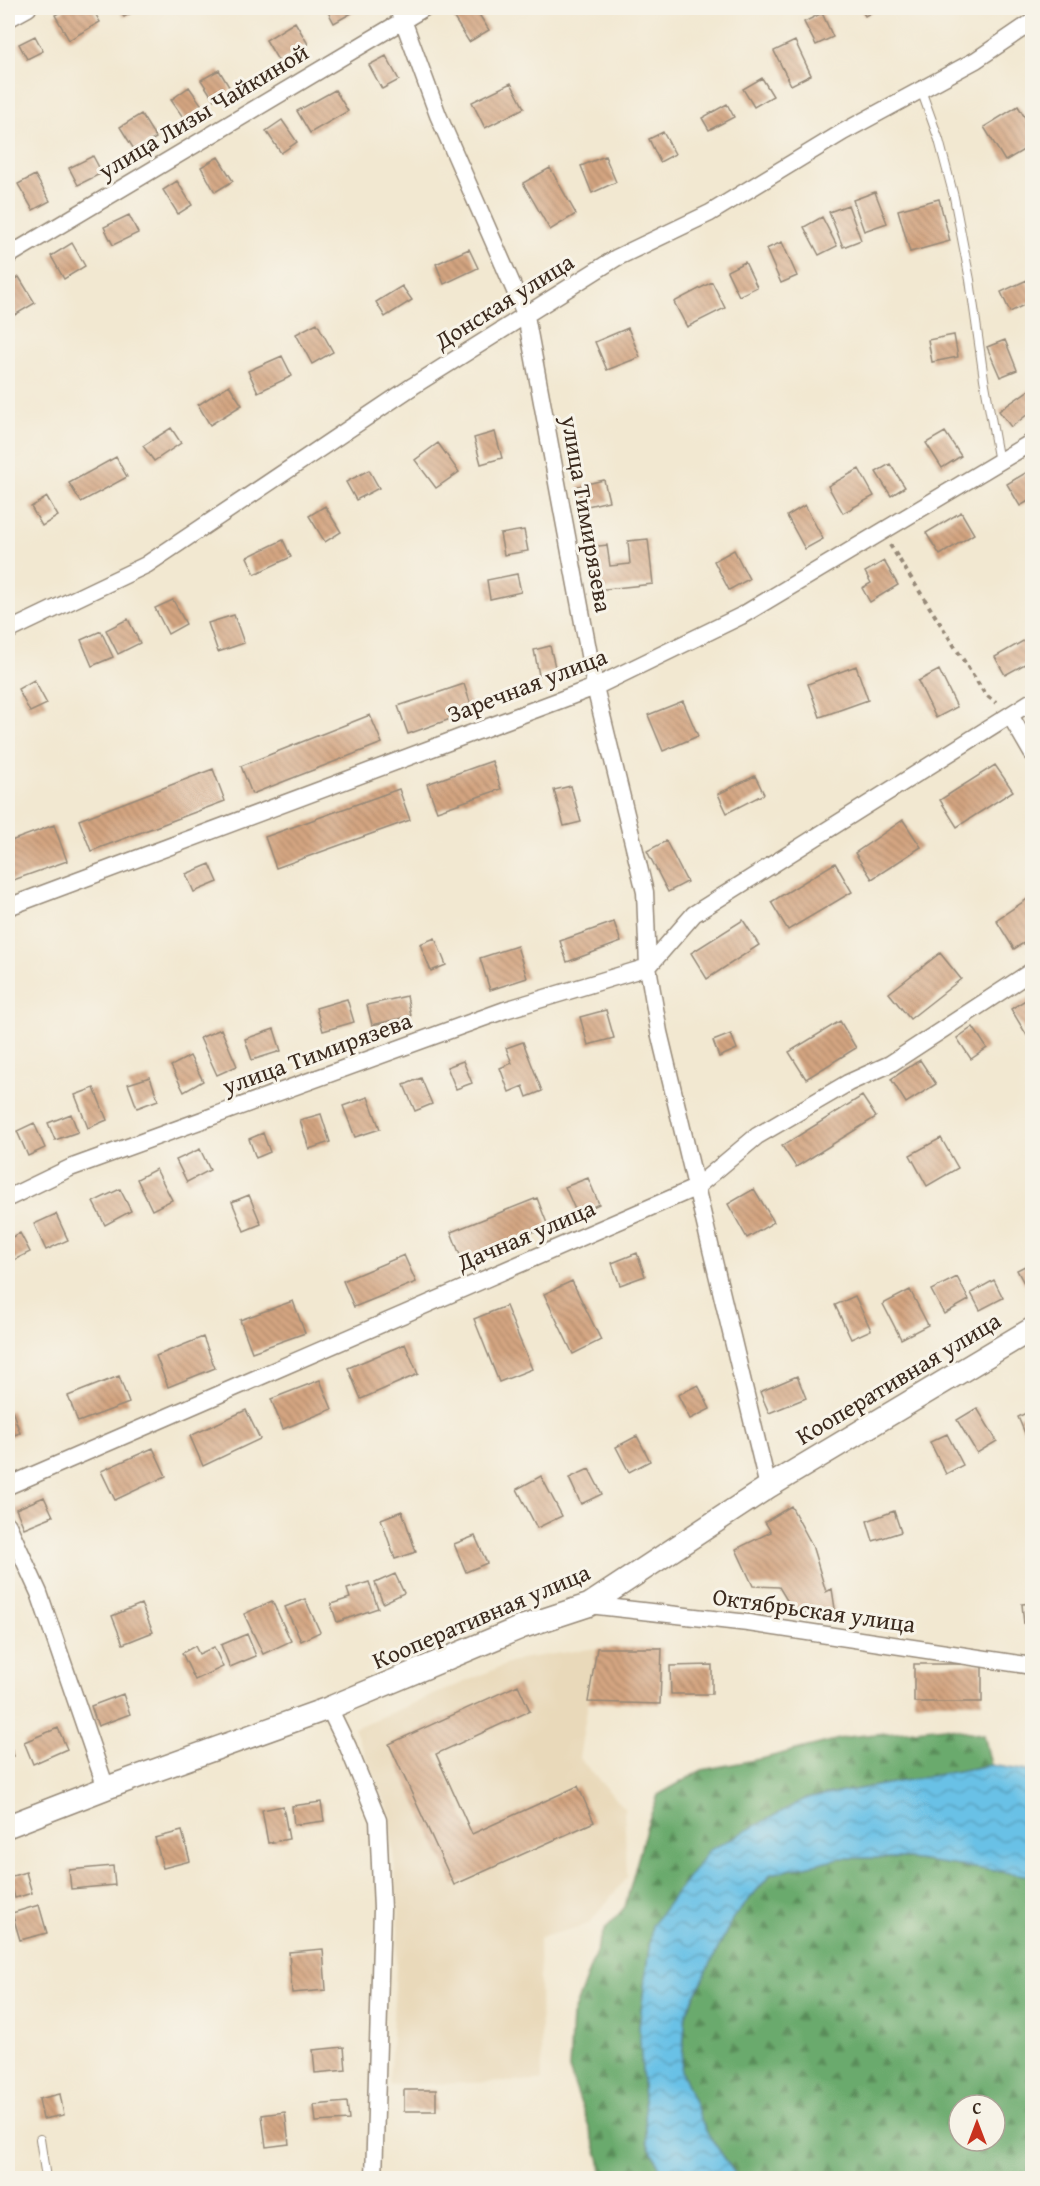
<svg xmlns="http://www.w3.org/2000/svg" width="1040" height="2186" font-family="'Gentium Book Plus',serif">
<defs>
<pattern id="forest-firs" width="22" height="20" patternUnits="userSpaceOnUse" patternTransform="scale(1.5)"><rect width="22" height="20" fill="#6baa6d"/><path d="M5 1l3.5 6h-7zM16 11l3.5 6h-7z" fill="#598b59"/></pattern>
<pattern id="water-waves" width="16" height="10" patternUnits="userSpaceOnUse" patternTransform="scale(1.5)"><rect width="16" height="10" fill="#69c1e6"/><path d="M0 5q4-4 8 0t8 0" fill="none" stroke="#589dba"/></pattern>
<pattern id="building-back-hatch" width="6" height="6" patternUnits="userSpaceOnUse" patternTransform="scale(1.5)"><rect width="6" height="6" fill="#d4a581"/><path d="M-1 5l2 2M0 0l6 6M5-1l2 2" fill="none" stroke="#ad8769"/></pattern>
</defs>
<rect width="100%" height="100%" fill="#f7f3e8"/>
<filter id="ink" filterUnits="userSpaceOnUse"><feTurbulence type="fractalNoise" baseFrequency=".0167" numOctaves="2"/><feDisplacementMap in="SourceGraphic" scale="12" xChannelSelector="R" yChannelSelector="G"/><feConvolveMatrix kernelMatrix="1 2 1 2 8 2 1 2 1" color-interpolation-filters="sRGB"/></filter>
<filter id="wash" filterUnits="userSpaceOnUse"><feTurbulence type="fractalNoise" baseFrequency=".008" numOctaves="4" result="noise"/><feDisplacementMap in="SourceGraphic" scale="24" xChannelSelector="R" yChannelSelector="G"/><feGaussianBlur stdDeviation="1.35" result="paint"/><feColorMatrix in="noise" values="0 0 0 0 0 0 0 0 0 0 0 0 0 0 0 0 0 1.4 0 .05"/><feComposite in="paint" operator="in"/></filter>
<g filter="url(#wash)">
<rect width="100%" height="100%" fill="#f2e8d1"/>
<path fill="#e9d9ba" d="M597,1648L579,1758L624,1808L627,1877L589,1924L539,1938L542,2081L389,2085L399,1915L389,1812L354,1728L520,1659Z"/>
<path fill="url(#forest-firs)" stroke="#536a46" stroke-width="1.5" fill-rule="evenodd" d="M945,1727L984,1735L991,1765L805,1799L652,1925L639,2027L647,2142L665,2178H603L599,2157L569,2069L572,2016L604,1931L625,1907L647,1825L658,1795L702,1770L765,1758L847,1737Z
M840,1858H902L1032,1876V2178H738L706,2131L681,2071L686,2014L733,1918L771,1874ZM959,2105H995V2141H959Z"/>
<path fill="url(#water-waves)" stroke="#527682" stroke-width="1.5" d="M991,1765L1032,1772V1876L902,1858H840L771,1874L733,1918L686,2014L681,2071L706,2131L738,2178H665L647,2142L639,2027L652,1925L708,1851L805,1799Z"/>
<g id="blocks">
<path fill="url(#building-back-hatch)" d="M67,8H92L100,22L69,40L55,15Z
M118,8H140L124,17Z
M326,8H355L357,10L334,23Z
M471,8H475L489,30L469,42L454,18Z
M860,8H879L865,16Z
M822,13L833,37L816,45L804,22Z
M295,22L308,44L279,62L266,40Z
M35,36L43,51L27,59L19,44Z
M795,41L811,75L791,85L774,51Z
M386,56L399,80L382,89L369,65Z
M219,70L231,90L214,100L201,80Z
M762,78L773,96L754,107L743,89Z
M511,83L524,108L485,128L472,102Z
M189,87L203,107L185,120L171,100Z
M335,90L348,111L310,133L297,111Z
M727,104L734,117L709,130L702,118Z
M1018,106L1032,129V145L1005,161L984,127Z
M141,114L156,138L135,151L120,127Z
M282,120L297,142L281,153L266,131Z
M663,132L675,154L660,162L649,139Z
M93,156L102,173L78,185L69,168Z
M605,156L616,182L592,193L581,166Z
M218,157L233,181L215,192L201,167Z
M550,168L576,214L550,230L523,183Z
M35,175L50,201L33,210L18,184Z
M177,181L192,205L178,214L163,190Z
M875,192L887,223L864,231L853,200Z
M939,199L950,241L910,252L898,210Z
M848,205L861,240L843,247L829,212Z
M129,215L138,233L113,245L104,227Z
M822,217L837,246L819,255L804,227Z
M782,242L797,276L781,283L766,249Z
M72,243L85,266L64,279L51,256Z
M469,249L478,268L444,284L436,264Z
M745,262L757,287L739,296L727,271Z
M19,277L35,303L8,319V284Z
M1027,280L1032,293V301L1010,312L1001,292Z
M712,282L725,308L687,327L674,302Z
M402,286L412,300L385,317L376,302Z
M317,323L333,352L312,364L296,334Z
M628,328L640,357L607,370L595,342Z
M954,335L958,357L932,362L928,340Z
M1005,340L1017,370L1000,377L987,347Z
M282,356L292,376L258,392L248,371Z
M229,385L242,405L210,425L198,405Z
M1032,388V411L1011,427L999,411Z
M171,428L181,443L154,461L143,446Z
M495,432L502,458L481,464L474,438Z
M945,432L961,456L942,468L926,443Z
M438,443L459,472L436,488L415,460Z
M116,457L127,477L81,502L69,483Z
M890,464L905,487L891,496L876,472Z
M859,469L874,496L843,513L828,486Z
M1032,469V499L1020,506L1007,484Z
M369,470L379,488L356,500L346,482Z
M604,480L609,501L583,507L578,486Z
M47,497L58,516L42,526L31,507Z
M805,505L823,539L805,549L787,516Z
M325,506L341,532L325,542L309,516Z
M961,512L974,534L940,555L926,533Z
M524,530L528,551L504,555L500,534Z
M648,539L653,584L596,590L591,547L607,545L610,566L630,564L628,541Z
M283,540L291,557L255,574L247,557Z
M734,550L749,579L729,590L714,561Z
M884,561L898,585L870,602L862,588L871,583L865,572Z
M517,574L521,592L490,599L487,580Z
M173,600L186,624L168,634L155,608Z
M234,615L244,643L218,652L208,623Z
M128,619L140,643L118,654L106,630Z
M101,631L113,657L92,666L81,640Z
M1032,636V660L1005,675L995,657Z
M550,646L556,671L539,675L534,650Z
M856,666L868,700L820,717L808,684Z
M939,670L957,707L936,718L918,681Z
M34,680L47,704L30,712L18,689Z
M464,684L473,711L408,734L398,706Z
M683,701L698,736L663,751L648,715Z
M370,715L382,743L252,794L241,766Z
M492,761L501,789L437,811L427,784Z
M995,765L1013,791L957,827L940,800Z
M213,769L225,801L91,851L79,820Z
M755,776L764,794L727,813L718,794Z
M571,786L581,822L564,826L554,790Z
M399,789L410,820L276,868L265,837Z
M903,820L921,847L872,879L855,853Z
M54,825L67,861L8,882V842Z
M666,841L687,882L668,892L647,851Z
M835,863L852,892L788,930L771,902Z
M210,864L218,882L194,892L186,874Z
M1032,896V938L1014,949L996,920Z
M743,920L759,945L707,979L691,953Z
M614,922L621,942L567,962L560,941Z
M435,938L446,965L431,971L420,944Z
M517,946L527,978L490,990L480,958Z
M940,953L961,979L910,1019L889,993Z
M407,996L411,1016L372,1025L367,1005Z
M1030,997L1032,1002V1036L1029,1039L1011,1009Z
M347,999L354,1022L323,1031L316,1008Z
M606,1010L614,1038L588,1045L580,1017Z
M840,1021L856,1048L806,1079L789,1052Z
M973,1027L987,1048L971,1059L957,1038Z
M221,1029L237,1066L217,1075L200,1038Z
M274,1029L281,1051L252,1060L245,1039Z
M731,1034L737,1049L719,1057L713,1041Z
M523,1042L542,1091L527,1097L523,1086L509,1092L500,1068L512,1063L506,1048Z
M190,1056L203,1081L184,1092L171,1066Z
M920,1060L936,1084L906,1103L891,1079Z
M463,1061L472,1083L456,1089L447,1067Z
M150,1077L158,1100L137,1108L128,1084Z
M421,1078L432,1104L415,1111L404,1085Z
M94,1088L107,1120L88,1128L75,1095Z
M862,1096L876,1117L796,1167L782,1146Z
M368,1097L380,1129L355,1137L343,1106Z
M71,1114L78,1132L55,1140L48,1123Z
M321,1114L330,1142L309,1149L300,1120Z
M34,1123L45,1148L28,1156L17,1131Z
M263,1133L270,1152L256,1158L249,1139Z
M941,1138L958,1168L927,1186L910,1155Z
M200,1149L210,1170L187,1182L176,1160Z
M156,1169L172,1200L152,1210L137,1179Z
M588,1178L599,1204L577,1214L565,1187Z
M120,1189L131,1211L105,1225L93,1202Z
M754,1189L774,1222L747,1238L728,1204Z
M249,1195L261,1224L244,1231L232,1202Z
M537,1198L548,1226L462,1260L451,1232Z
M56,1214L68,1240L46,1250L34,1224Z
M20,1233L30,1252L8,1263V1239Z
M637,1253L645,1276L620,1285L612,1263Z
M404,1255L416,1282L354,1307L343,1281Z
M1031,1263L1032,1281L1025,1285L1017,1270Z
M957,1277L969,1300L944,1314L931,1290Z
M994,1280L1003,1298L980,1310L971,1293Z
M572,1281L601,1340L573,1354L544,1294Z
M910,1290L928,1325L901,1339L883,1304Z
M855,1296L871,1330L851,1339L835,1305Z
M293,1301L305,1333L252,1352L240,1320Z
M506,1306L532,1369L499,1382L474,1319Z
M203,1337L215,1368L168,1387L156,1356Z
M405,1344L418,1374L361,1399L348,1368Z
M119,1376L129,1403L78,1422L68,1396Z
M797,1376L806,1398L769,1413L760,1392Z
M320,1380L332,1409L283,1429L271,1399Z
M698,1385L710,1409L690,1419L678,1395Z
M977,1408L997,1441L977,1453L957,1420Z
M12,1410L20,1433L8,1437V1411Z
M246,1410L260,1439L203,1466L190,1436Z
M1032,1410V1438L1028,1440L1018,1417Z
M947,1434L963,1465L946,1474L930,1442Z
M637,1436L650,1461L629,1472L616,1447Z
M153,1448L166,1476L115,1500L101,1471Z
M589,1469L602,1494L581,1504L569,1478Z
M541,1476L562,1516L537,1528L517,1489Z
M44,1497L53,1516L24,1528L16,1509Z
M791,1506L812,1545L826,1592L832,1589L837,1622L807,1613L786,1611L788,1602L779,1587L753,1586L736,1549L771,1532L765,1522Z
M402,1511L416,1552L395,1559L381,1519Z
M894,1511L901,1532L873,1541L867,1521Z
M475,1536L487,1563L466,1572L454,1544Z
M395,1574L404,1593L383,1603L375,1583Z
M369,1582L378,1608L337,1622L331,1604L350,1598L347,1589Z
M305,1599L320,1632L301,1641L285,1607Z
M272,1601L291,1641L263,1654L244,1614Z
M1032,1603V1623L1024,1624L1022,1604Z
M141,1604L153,1632L123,1644L112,1616Z
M247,1634L256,1656L230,1667L221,1645Z
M195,1646L199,1654L214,1647L223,1667L195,1680L182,1653Z
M597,1648H662L660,1704L588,1702Z
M914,1664H982V1702H914Z
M712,1665V1694H671L670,1666Z
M518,1685L530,1711L436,1754L472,1834L578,1786L594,1822L454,1885L389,1744Z
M123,1694L130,1714L98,1726L91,1706Z
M58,1728L67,1749L33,1764L24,1742Z
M8,1740L14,1756L8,1758Z
M321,1802L324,1821L294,1825L292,1806Z
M283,1806L289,1839L268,1843L262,1810Z
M182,1831L190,1861L163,1868L155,1838Z
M113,1866L115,1885L71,1889L69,1870Z
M26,1872L32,1893L15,1898L9,1877Z
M39,1905L47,1933L20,1940L12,1913Z
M323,1949L326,1990L292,1993L289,1952Z
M344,2047L346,2070L315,2073L313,2050Z
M404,2090H436V2111H404Z
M60,2094L64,2115L43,2119L39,2099Z
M347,2102L349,2120L316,2122L314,2105Z
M285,2112L289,2144L266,2147L262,2115Z"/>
</g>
</g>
<g filter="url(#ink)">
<use href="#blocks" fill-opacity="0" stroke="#968978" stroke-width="1.5"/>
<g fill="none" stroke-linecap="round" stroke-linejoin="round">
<g stroke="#968978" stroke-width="10">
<path id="lane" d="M921,90L939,140L954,197L970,280L984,379L999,462
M40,2139L46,2178"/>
</g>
<g stroke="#968978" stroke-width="19">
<path id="street" d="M397,8L403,20L438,115L526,316L595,687L645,892L648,967L659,1032L768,1487
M8,19L28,8
M8,256L424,8
M8,631L146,565L413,386L616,258L710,213L843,132L976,60L1032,22
M1010,715L1032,753
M8,907L595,687L741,616L1032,442
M8,1198L70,1168L505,1010L648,967L694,914L1032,701
M8,1486L695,1188L757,1136L848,1083L890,1064L1032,971
M8,1525L39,1593L106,1788
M589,1605L748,1623L1032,1666
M329,1708L348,1747L378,1820L382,1909L374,2178"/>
</g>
<g stroke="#968978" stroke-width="25">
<path id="secondary" d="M8,1826L106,1788L329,1708L522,1627L589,1605L768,1487L1032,1329"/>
</g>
<path stroke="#968978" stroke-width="4" stroke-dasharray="4.5 4.5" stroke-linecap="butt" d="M890,545L985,694L996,703"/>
<use href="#lane" stroke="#fff" stroke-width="8"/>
<use href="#street" stroke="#fff" stroke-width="16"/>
<use href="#secondary" stroke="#fff" stroke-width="22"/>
</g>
</g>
<g text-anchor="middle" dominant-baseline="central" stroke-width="6" stroke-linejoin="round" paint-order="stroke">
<g font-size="24" fill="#3b2a1e" stroke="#f7f3e8">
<text transform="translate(203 111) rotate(-31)">улица Лизы Чайкиной</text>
<text transform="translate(504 301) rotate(-32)">Донская улица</text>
<text transform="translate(587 514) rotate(80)">улица Тимирязева</text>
<text transform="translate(527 685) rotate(-21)">Заречная улица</text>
<text transform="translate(317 1053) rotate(-20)">улица Тимирязева</text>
<text transform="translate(526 1235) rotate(-23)">Дачная улица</text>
<text transform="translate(898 1378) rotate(-31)">Кооперативная улица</text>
<text transform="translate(814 1610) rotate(8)">Октябрьская улица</text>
<text transform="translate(481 1616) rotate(-23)">Кооперативная улица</text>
</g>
</g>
<rect width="1040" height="2186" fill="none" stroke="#f7f3e8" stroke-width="30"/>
<g transform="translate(977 2123)"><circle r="28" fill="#f7f3e8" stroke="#aca397" stroke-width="1.5"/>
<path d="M0-4.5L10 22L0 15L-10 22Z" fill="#c8321e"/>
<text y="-9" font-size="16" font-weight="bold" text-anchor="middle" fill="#3b2a1e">С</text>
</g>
</svg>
